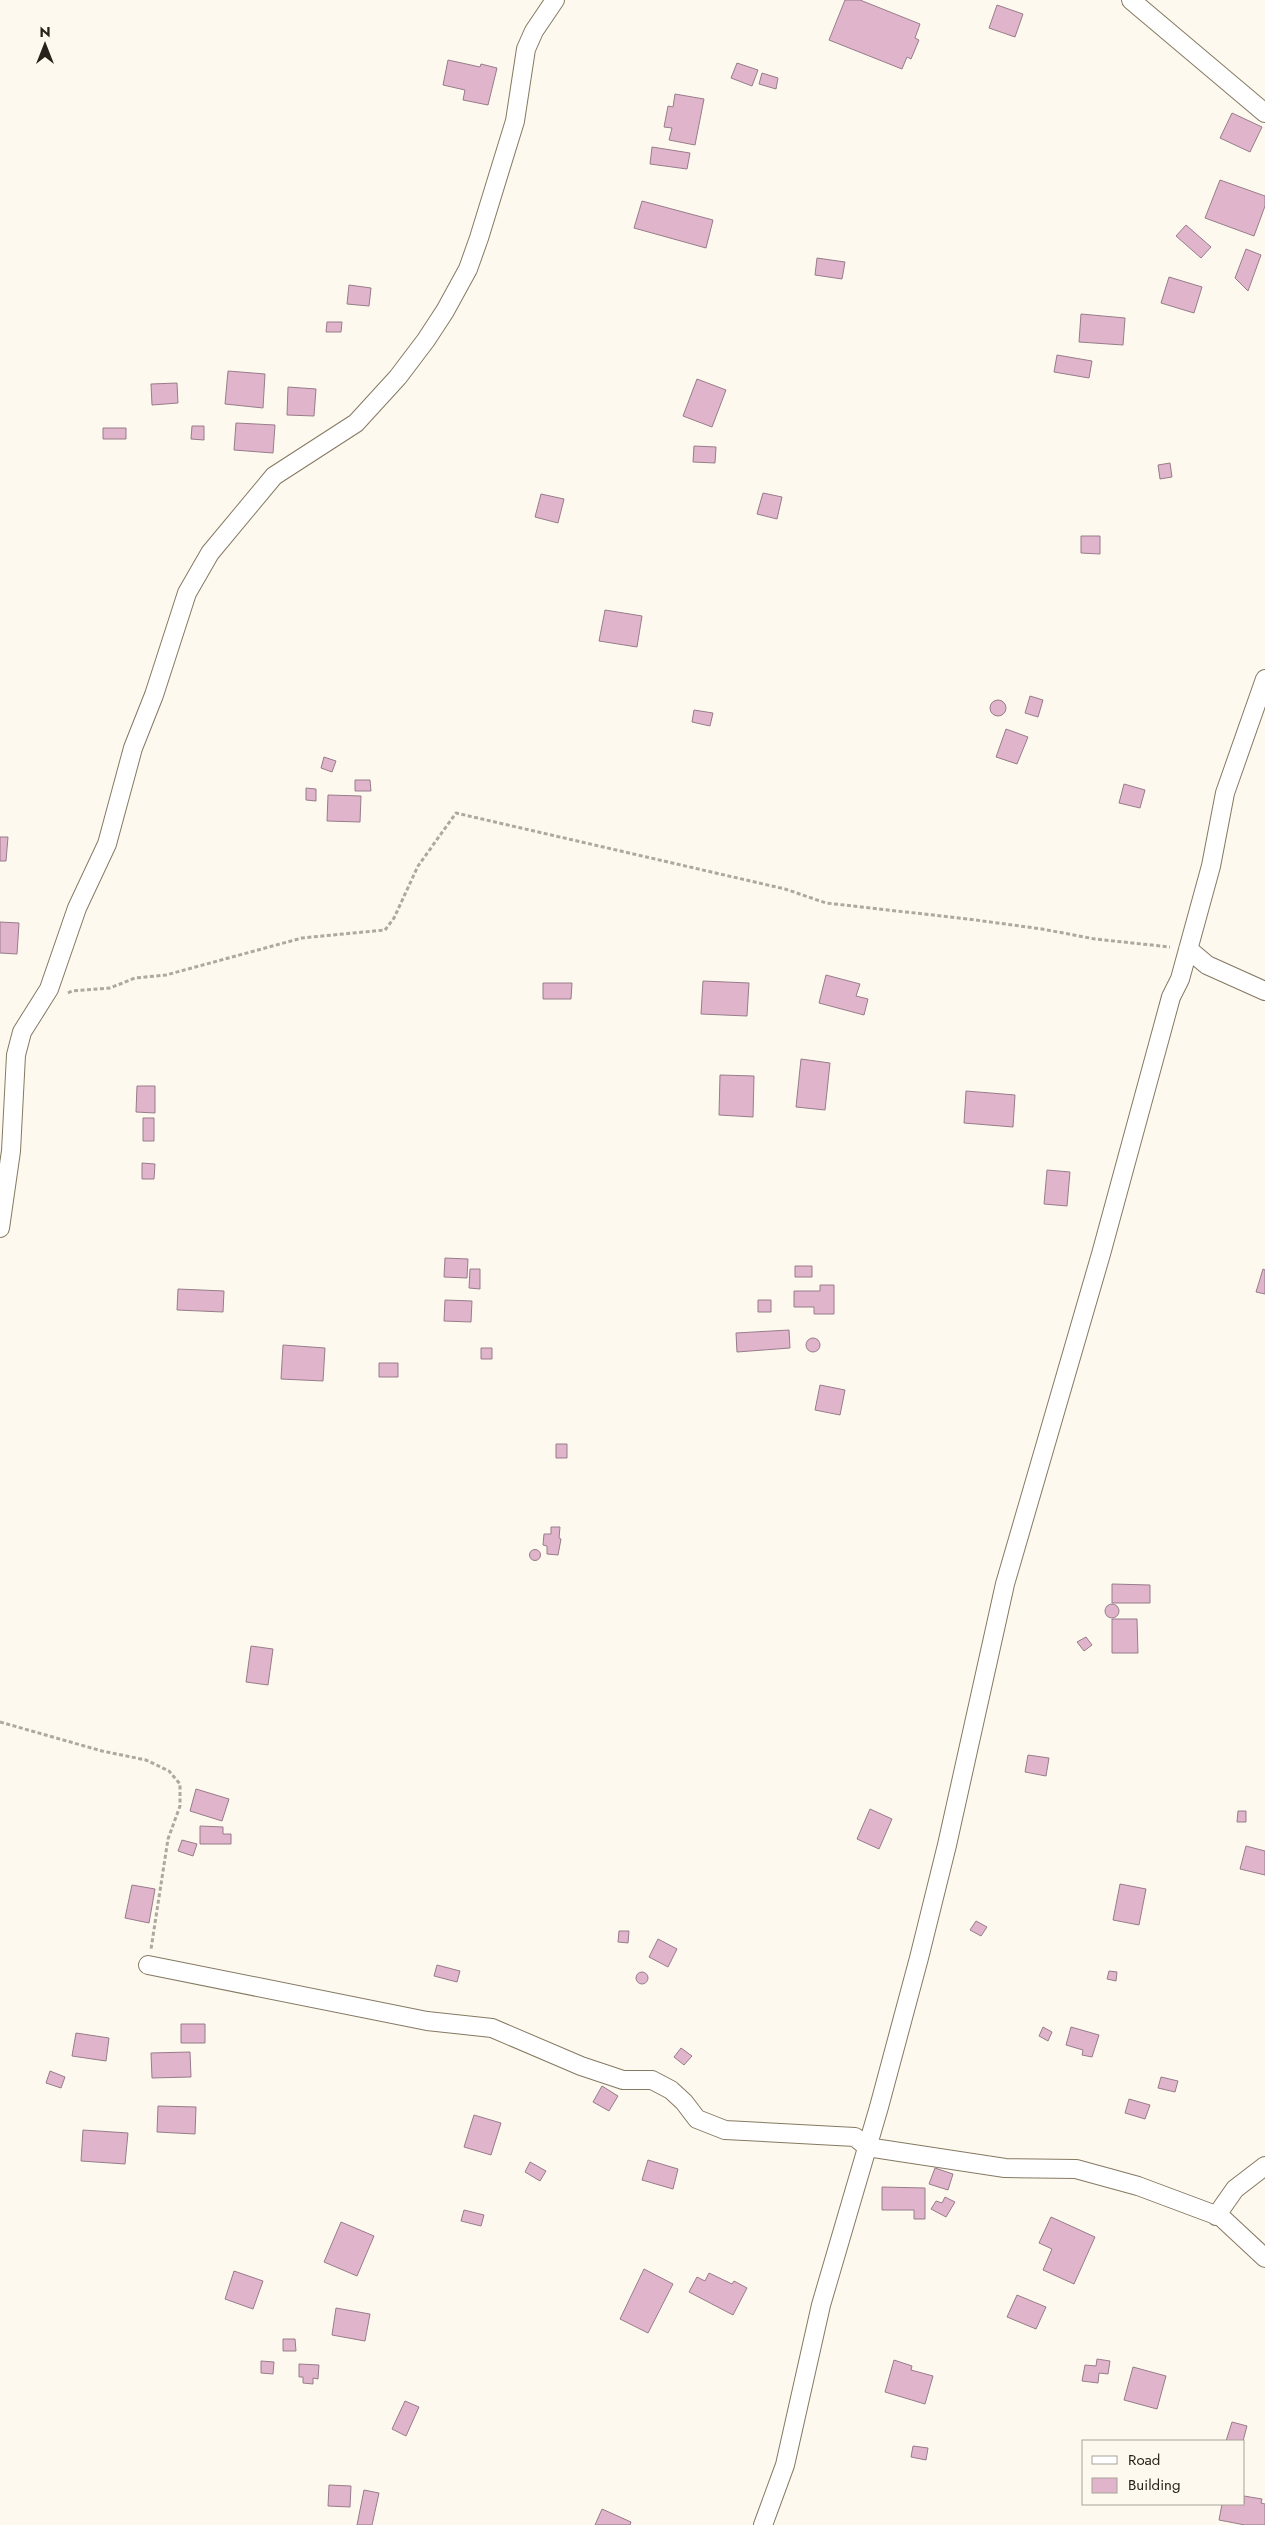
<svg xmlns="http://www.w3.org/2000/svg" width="1265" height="2525" font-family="Jost,sans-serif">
<rect width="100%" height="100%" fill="#fef9ee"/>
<path fill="#e0b4ca" stroke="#977d8a" d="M845,0H860L920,24L915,38L919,40L911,59L907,57L902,69L829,40Z
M997,5L1023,14L1015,37L989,28Z
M448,60L480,67L481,64L497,68L488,105L463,100L465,90L443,85Z
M737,63L758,70L752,86L731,78Z
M762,73L778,78L776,89L759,84Z
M675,94L704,99L695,145L669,140L672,128L664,127L668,106L673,107Z
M1232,113L1262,127L1250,152L1220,138Z
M652,147L690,153L687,169L650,164Z
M1220,180L1265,196V206L1254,236L1205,218Z
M642,201L713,220L706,248L634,228Z
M1186,225L1211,247L1201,258L1176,236Z
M1246,249L1261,255L1248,291L1235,278Z
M817,258L845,262L842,279L815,275Z
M1169,277L1202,287L1194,313L1161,303Z
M349,285L371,288L369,306L347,304Z
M1081,314L1125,318L1123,345L1079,342Z
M327,322H342L341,332H326Z
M1057,355L1092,361L1089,378L1054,372Z
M228,371L265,374L263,408L225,404Z
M697,379L726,390L712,427L683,416Z
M177,383L178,403L152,405L151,384Z
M288,387L316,389L314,416L287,415Z
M236,423L275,425L273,453L234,450Z
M192,426H204V440L191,439Z
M103,428H126V439H103Z
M694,446L716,447L715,463L693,462Z
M1170,463L1172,477L1160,479L1158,465Z
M763,493L782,497L777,519L757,514Z
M541,494L564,499L558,523L535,517Z
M1081,536H1100V554L1081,553Z
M605,610L642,616L637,647L599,641Z
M1030,696L1043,700L1038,717L1025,713Z
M990 708a8 8 0 1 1 16 0a8 8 0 1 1-16 0Z
M694,710L713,713L710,726L692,722Z
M1006,729L1028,737L1017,764L996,757Z
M324,757L336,761L332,772L321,768Z
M355,780H370L371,791H355Z
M1124,784L1145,790L1140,808L1119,803Z
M306,788L316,789V801L306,800Z
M328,795L361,796L360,822L327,821Z
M0,837H8L6,861H0Z
M0,922L19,923L17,954L0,953Z
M826,975L860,984L856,996L868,999L864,1015L819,1003Z
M703,981L749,983L747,1016L701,1014Z
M543,983H572L571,999H543Z
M801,1059L830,1063L825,1110L796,1107Z
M720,1075L754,1076L753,1117L719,1115Z
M137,1086H155V1113L136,1112Z
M966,1091L1015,1095L1013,1127L964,1123Z
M143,1118H154V1141H143Z
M142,1163L155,1164L154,1179H142Z
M1047,1170L1070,1172L1067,1206L1044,1204Z
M445,1258L468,1259L467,1278L444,1277Z
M795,1266H812V1277H795Z
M470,1269H480V1289L469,1288Z
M1263,1269L1265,1270V1294L1256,1292Z
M820,1285H834V1314H814V1307H794V1291H820Z
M178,1289L224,1291L223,1312L177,1310Z
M445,1300L472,1301L471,1322L444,1321Z
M758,1300H771V1312H758Z
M789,1330L790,1348L737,1352L736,1333Z
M806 1345a7 7 0 1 1 14 0a7 7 0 1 1-14 0Z
M283,1345L325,1348L323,1381L281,1379Z
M481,1348H492V1359H481Z
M379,1363H398V1377H379Z
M820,1385L845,1390L840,1415L815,1410Z
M556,1444H567V1458H556Z
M551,1527H560L559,1538L561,1539L558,1555L547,1554V1546L543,1545L544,1534H551Z
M529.5 1555a5.5 5.5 0 1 1 11 0a5.5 5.5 0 1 1-11 0Z
M1112,1584L1150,1585V1603H1112Z
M1105 1611a7 7 0 1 1 14 0a7 7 0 1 1-14 0Z
M1112,1619H1137L1138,1653H1112Z
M1086,1637L1092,1645L1084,1651L1077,1642Z
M251,1646L273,1649L268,1685L246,1682Z
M1028,1755L1049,1758L1046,1776L1025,1772Z
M196,1789L229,1799L222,1821L190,1811Z
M870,1809L892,1819L879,1849L857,1839Z
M1238,1811H1246V1822H1237Z
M200,1826L223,1827V1834H231V1844H200Z
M182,1840L197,1844L193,1856L178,1851Z
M1246,1846L1265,1851V1875L1240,1869Z
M1120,1884L1146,1889L1139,1925L1113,1920Z
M132,1885L155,1889L149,1923L125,1918Z
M976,1921L987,1927L981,1936L970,1930Z
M619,1931H629L628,1943L618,1942Z
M658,1939L677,1949L668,1967L649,1957Z
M437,1965L460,1971L457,1982L434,1976Z
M1109,1971L1117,1972L1116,1981L1107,1979Z
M636 1978a6 6 0 1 1 12 0a6 6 0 1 1-12 0Z
M181,2024H205V2043H181Z
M1043,2027L1052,2032L1048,2041L1039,2036Z
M1071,2027L1099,2035L1092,2057L1082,2055L1083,2050L1066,2045Z
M76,2033L109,2038L106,2061L72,2056Z
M681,2048L692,2056L684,2065L674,2057Z
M190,2052L191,2077L152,2078L151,2053Z
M50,2071L65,2077L61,2088L46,2083Z
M1161,2077L1178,2081L1175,2092L1158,2088Z
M602,2086L618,2096L609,2111L593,2102Z
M1129,2099L1150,2105L1145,2119L1125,2113Z
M158,2106L196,2107L195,2134L157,2132Z
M474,2115L501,2123L491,2155L464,2147Z
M83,2130L128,2133L125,2164L81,2161Z
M648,2160L678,2169L673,2189L642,2180Z
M530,2162L546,2171L540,2181L525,2172Z
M935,2168L953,2174L948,2190L929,2184Z
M882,2187L925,2188V2219H914V2210H882Z
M945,2197L955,2202L946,2217L931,2209L936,2201L942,2203Z
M464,2210L484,2215L481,2226L461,2221Z
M1051,2217L1095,2237L1074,2284L1043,2270L1052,2249L1039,2243Z
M341,2222L374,2236L357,2276L324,2262Z
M644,2269L673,2284L648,2333L620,2319Z
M234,2271L263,2281L253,2309L225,2299Z
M709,2273L732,2284L734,2281L747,2288L733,2315L689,2292L697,2277L705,2281Z
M1017,2295L1046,2307L1036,2329L1007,2317Z
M336,2308L370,2314L365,2341L332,2335Z
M283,2339H295L296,2351H283Z
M1097,2359L1110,2361L1108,2374L1099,2373L1098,2383L1082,2381L1085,2365L1096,2366Z
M894,2360L912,2366L911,2370L933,2376L925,2404L885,2392Z
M261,2361L274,2362L273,2374L261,2373Z
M299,2364L319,2365L318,2379L313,2378V2384L303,2383V2377H299Z
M1133,2367L1166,2376L1157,2409L1124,2400Z
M405,2401L419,2407L406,2436L392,2429Z
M1232,2422L1247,2426L1243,2441H1226Z
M913,2446L928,2448L926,2460L911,2457Z
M329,2485L351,2486L350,2507L328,2506Z
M364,2490L379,2493L372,2525H357Z
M1244,2496L1262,2499L1261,2503L1265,2504V2525H1245L1219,2520L1222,2504H1244Z
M602,2509L631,2522L630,2525H595Z"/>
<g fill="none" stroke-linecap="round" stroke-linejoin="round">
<g stroke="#857962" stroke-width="20">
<path id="street" d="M1131,0L1265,113
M1188,949L1207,965L1265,991
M0,1228L11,1151L16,1055L22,1032L49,989L77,908L107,844L133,748L154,695L187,593L210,553L274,476L356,423L398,377L426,340L445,311L468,269L479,238L515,121L526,49L534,31L555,0
M148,1965L427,2021L492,2028L581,2066L623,2080H652L671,2090L684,2102L697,2119L725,2130L855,2137L867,2147L1005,2168L1076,2169L1138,2186L1221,2217L1265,2258
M1216,2216L1235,2189L1265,2166
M763,2525L785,2465L821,2305L879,2107L919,1958L947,1845L1005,1584L1101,1254L1171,997L1180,979L1211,866L1225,793L1265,679"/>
</g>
<path stroke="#aea99f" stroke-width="3" stroke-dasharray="4 2.5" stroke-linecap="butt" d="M68,993L72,991L110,988L135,978L166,975L302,938L385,930L394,918L418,866L456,813L785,889L826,903L968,919L1042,929L1095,939L1170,947
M0,1722L102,1751L146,1760L169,1771L180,1784V1806L168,1839L151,1949"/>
<use href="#street" stroke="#fff" stroke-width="18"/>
</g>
<rect x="1082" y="2440" width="162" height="65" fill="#fef9ee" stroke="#a8a399"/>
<rect x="1092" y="2456" width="25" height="8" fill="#ffffff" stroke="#a8a399"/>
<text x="1128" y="2465" font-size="15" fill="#28231a">Road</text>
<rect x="1092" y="2478" width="25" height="15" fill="#e0b4ca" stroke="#a8a399"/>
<text x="1128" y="2490" font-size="15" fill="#28231a">Building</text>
<g transform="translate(45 45)" stroke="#fef9ee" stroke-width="4" paint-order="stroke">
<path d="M0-4L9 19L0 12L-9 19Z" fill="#28231a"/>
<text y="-8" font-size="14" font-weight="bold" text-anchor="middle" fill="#28231a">N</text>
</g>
</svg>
